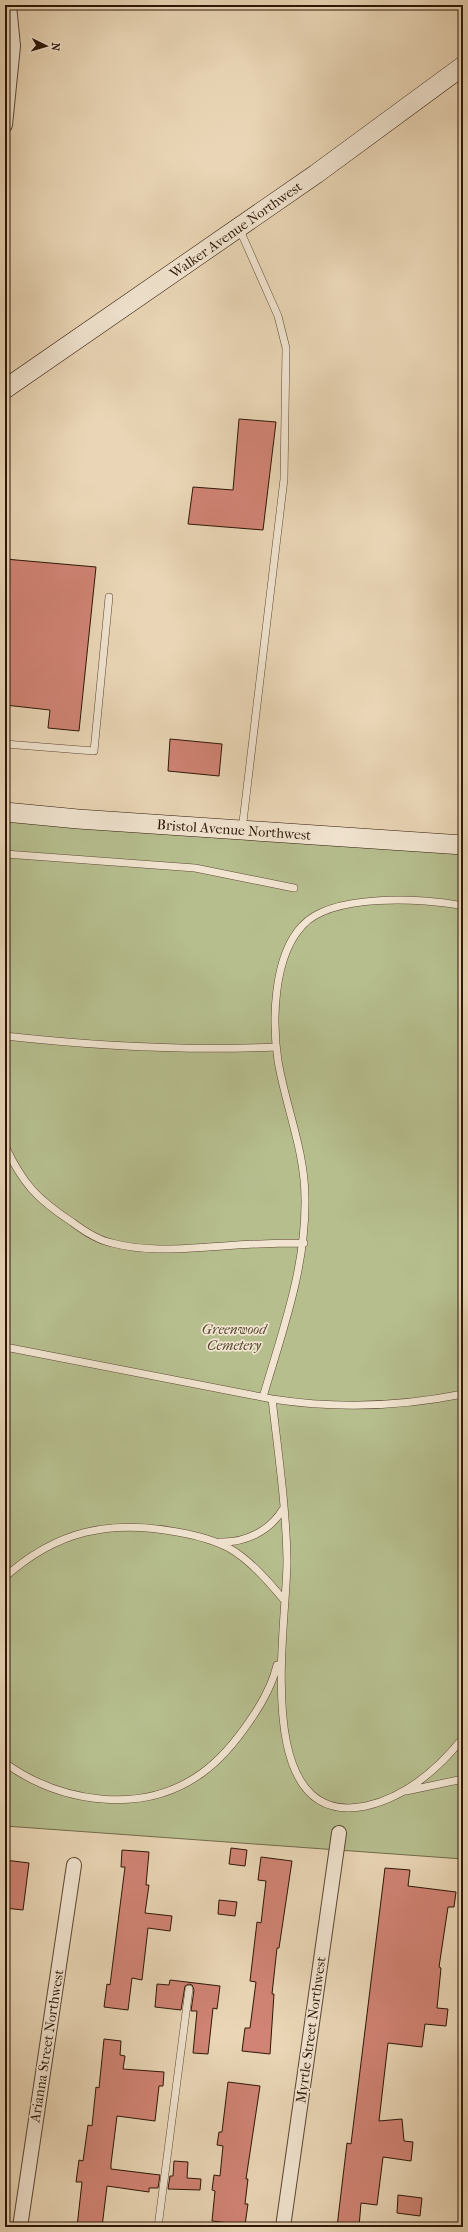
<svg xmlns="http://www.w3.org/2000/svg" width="468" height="2232" font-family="'IM FELL French Canon',serif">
<rect width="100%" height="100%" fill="#ead6b6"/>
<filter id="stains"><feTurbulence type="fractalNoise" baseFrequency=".005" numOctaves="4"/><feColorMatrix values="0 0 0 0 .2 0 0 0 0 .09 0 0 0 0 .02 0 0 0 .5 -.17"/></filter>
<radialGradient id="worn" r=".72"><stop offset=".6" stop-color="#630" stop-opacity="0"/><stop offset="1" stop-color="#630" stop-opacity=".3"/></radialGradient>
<path fill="#b6be8e" stroke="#726a4a" d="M5,812L463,847V1859L5,1826Z"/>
<path fill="#d18475" stroke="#2d1607" d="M239,419L276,422L263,530L188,524L193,487L233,490Z
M5,559L96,567L79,731L48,728L50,710L5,705Z
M170,739L222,744L219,776L168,771Z
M231,1848L247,1850L245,1866L229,1864Z
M122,1850L149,1852L146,1885H149L145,1913L172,1916L170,1931L148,1928L142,1980L132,1978L128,2010L104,2007L107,1984L110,1985L125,1867H121Z
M261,1857L292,1861L279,1948H277L272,1994H274L270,2054L242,2051L245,2028H250L256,1982L250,1981L257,1922L261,1923L266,1881L258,1880Z
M5,1860L29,1863L23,1910L5,1908Z
M385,1868L410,1870L408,1886L456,1892L454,1907H448L439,1967L441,1968L437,2008L448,2009L446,2026L425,2024L422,2047L388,2043L379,2121L402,2119L404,2141L413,2142L411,2161L383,2157L377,2205L361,2203L359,2227H337L347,2143L351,2144Z
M219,1900L237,1902L235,1916L218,1914Z
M170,1980L220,1986L217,2009L213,2008L208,2054L193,2053L197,2011H191L194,1990L192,1985L189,1984L185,1986L181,2010L155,2007L157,1984L169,1985Z
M104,2039L121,2041L120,2055L125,2056L123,2069L164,2072L163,2086H159L155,2121L117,2116L111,2164V2169L160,2175L158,2188H149V2192L107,2186L102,2227H77L82,2182H76L79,2160L83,2161L88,2125L92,2126L96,2087L99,2088Z
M228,2082L260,2086L246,2179H248L245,2204H248L245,2225L212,2221L215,2191L212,2190L214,2175L220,2176L223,2146L217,2145L219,2132H222Z
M174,2161L188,2162L187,2178L201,2179L200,2190L168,2189L170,2176H173Z
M398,2195L422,2198L420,2216L397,2213Z"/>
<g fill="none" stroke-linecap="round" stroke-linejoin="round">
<g stroke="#5c4633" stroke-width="8">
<path id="lane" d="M239,228L278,316L286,348L284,479L242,830
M5,744L94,751L109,597
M5,854L195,868L294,888
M5,1036C95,1046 186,1051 276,1047
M5,1146C23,1184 37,1199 72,1222C84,1231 97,1240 112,1243C149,1253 187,1248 224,1246C251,1244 277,1243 304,1243
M5,1347L272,1399C337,1409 399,1407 463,1394
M263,1397C282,1332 306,1268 305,1199C305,1151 286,1108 278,1061C272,1022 273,957 302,926C331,893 423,898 463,906
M272,1399C278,1452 286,1506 287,1559C288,1619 248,1830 366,1806C406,1797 438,1769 463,1738
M220,1542C245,1543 270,1531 283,1509
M5,1577C56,1531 110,1519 177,1532C194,1535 214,1540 229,1548C250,1560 269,1582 284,1600
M5,1763C61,1803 143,1816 202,1773C220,1760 236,1741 249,1722C261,1705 272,1686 277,1665
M406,1791L463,1779
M158,2227L189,1989"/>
</g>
<g stroke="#5c4633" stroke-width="16">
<path id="street" d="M5,125L13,46L9,5
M20,2227L74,1865
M283,2227L339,1833"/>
</g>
<g stroke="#2d1607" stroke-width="20">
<path id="secondary" d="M5,389L316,174L463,66
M5,812L78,819L463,845"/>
</g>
<use href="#lane" stroke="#f1e4d0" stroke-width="7"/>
<use href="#street" stroke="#f1e4d0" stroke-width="14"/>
<use href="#secondary" stroke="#f1e4d0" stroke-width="19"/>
</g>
<g text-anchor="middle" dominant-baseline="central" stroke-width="3.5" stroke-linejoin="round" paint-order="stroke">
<g font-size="14" fill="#2d1607" stroke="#f1e4d0">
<text transform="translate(236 230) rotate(-35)">Walker Avenue Northwest</text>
<text transform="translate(234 830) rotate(4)">Bristol Avenue Northwest</text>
<text transform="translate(311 2030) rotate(-82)">Myrtle Street Northwest</text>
<text transform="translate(47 2046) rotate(-81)">Arianna Street Northwest</text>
</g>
<g font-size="14" font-style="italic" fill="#564830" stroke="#f1e4d0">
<text x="234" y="1329">Greenwood<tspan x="234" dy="16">Cemetery</tspan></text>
</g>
</g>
<rect width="468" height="2232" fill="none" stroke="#ead6b6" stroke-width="20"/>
<rect x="6" y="6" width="456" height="2220" fill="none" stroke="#2d1607" stroke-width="2"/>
<rect x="10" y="10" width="448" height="2212" fill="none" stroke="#2d1607"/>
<g transform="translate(46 46) rotate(95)" stroke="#f1e4d0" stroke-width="3" paint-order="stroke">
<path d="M0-3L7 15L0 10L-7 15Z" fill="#2d1607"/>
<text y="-6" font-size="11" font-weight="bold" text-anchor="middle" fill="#2d1607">N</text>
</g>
<rect width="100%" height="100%" filter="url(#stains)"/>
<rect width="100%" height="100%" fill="url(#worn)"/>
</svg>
